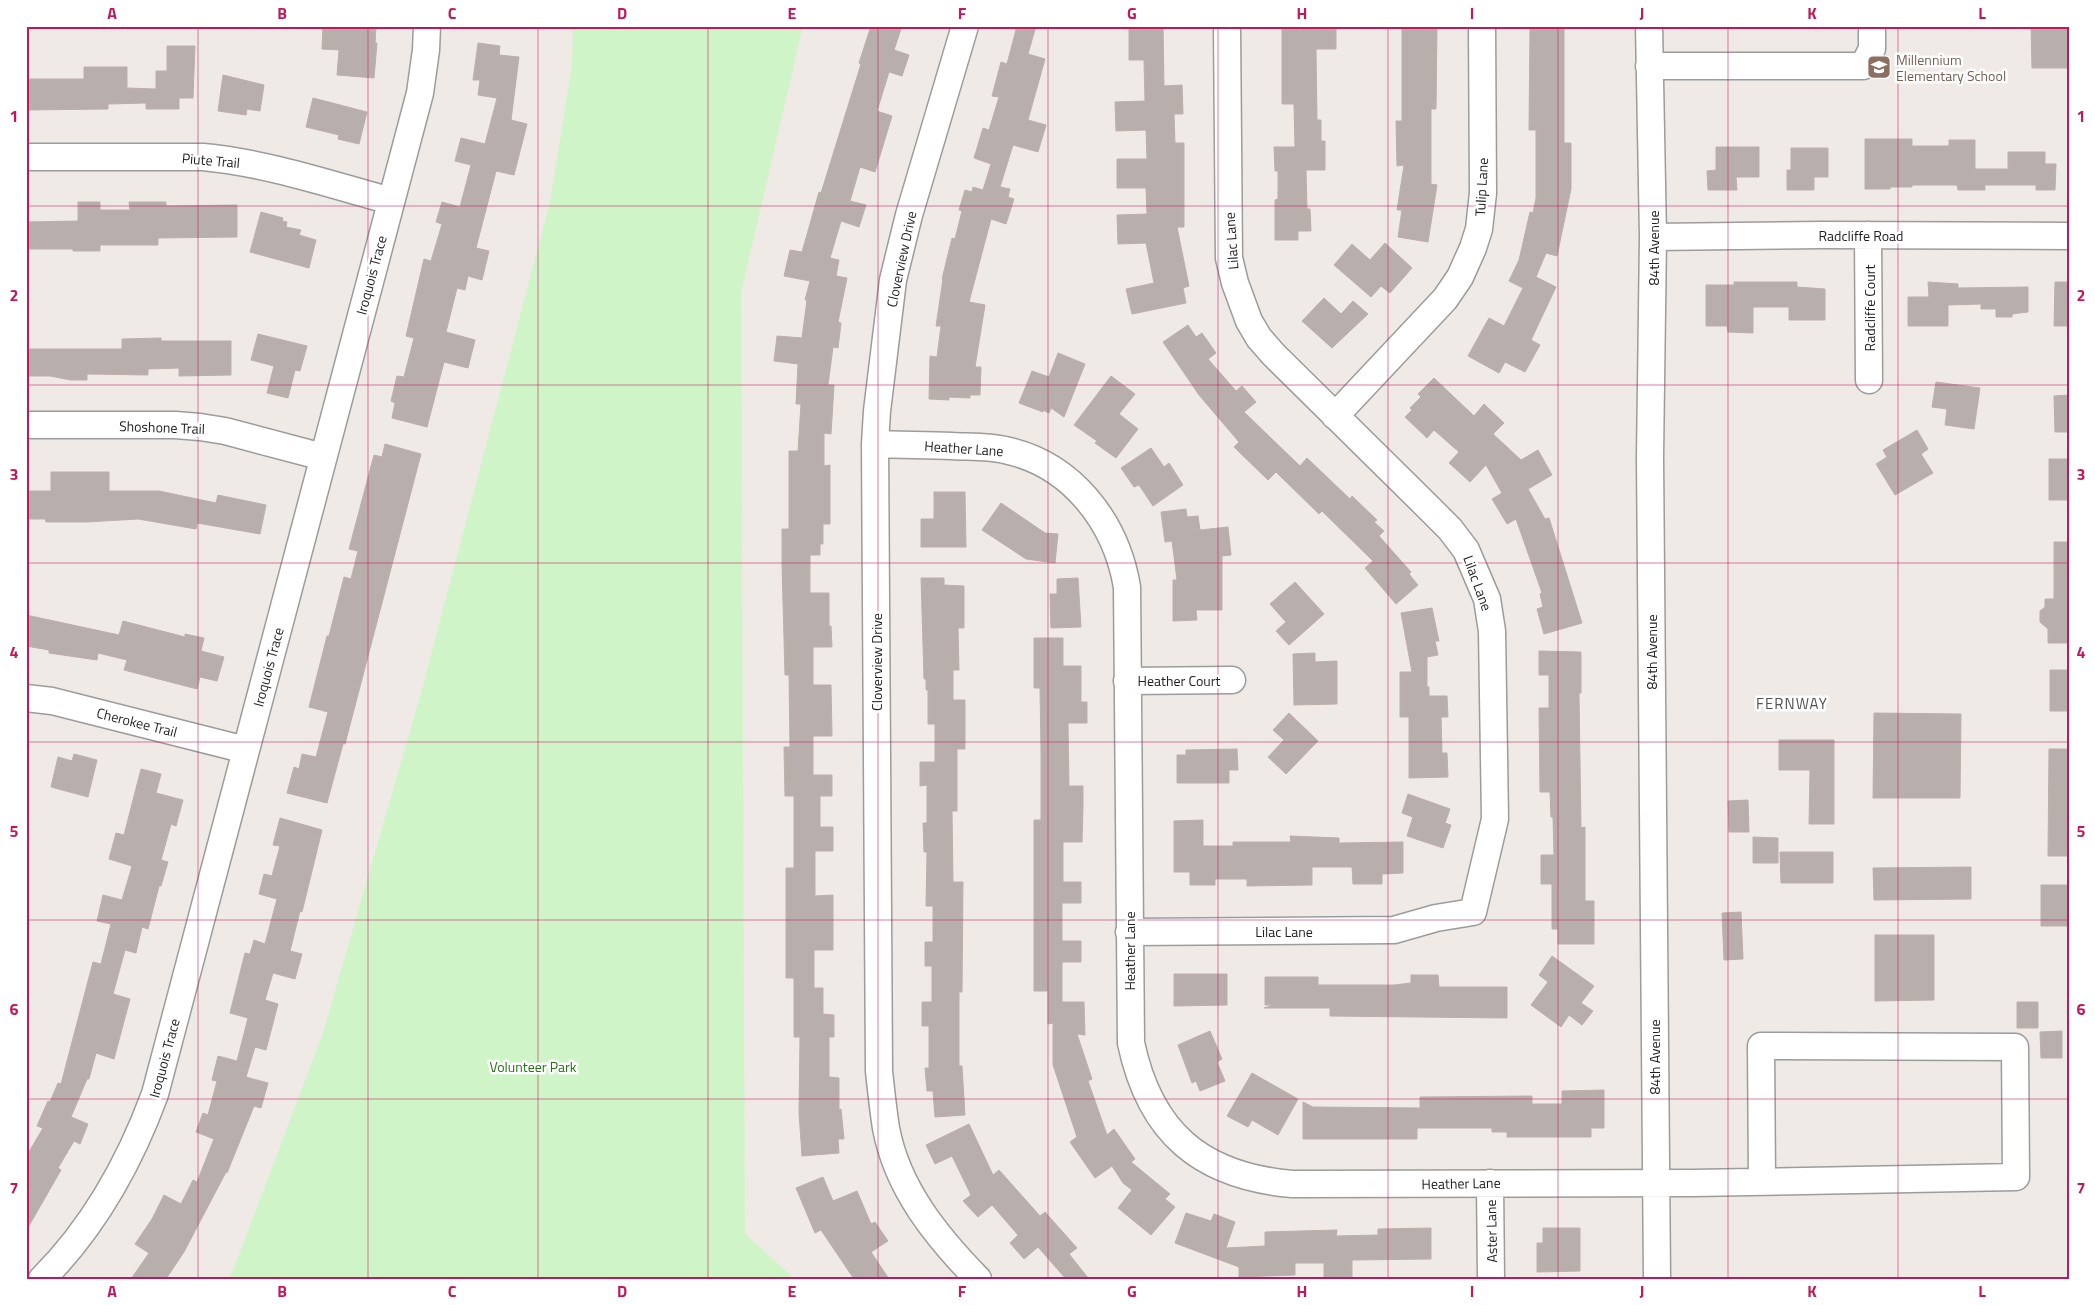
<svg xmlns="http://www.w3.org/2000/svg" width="2095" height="1305" font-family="'Titillium Web',sans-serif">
<rect width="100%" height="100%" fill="#efeae6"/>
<path fill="#cff4c8" d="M573,26H803L741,293L745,1234L795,1279H228L234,1268L323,1033L421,693L550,202L572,65Z"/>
<path fill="#b8afac" stroke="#bfaeaa" d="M323,26L376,27L375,43H377L374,78L337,75L339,50L322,49Z
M871,26H892L901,29L894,50L909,55L902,76L889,72L877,111L892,116L875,172L860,167L850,201L866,205L859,227L841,221L830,258L839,260L836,276L847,278L838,322L841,323L838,348L833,347L828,385H834L831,434L824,433V466L830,465V524H823V544H820V555H810V593H829V626H831L832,647H813V685H831L832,736H813V775H832V796H820V827H833V851H815V896L833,895V950H814V988H823V1014L834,1015V1037H829V1077L839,1078V1110L841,1109L844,1139H838L839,1153L802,1156L799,1113L800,1037H794V978H786V868H794V796H785L784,747H790L789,675H785L782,565V529H789V451H798L801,404H796L798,364L774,361L777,336L802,338L807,300H805L810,281L784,276L790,250L802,252L819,192L821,193L861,64L859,63Z
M1017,26H1036L1028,54L1045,59L1028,120L1046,125L1038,152L1013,145L1000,187L1010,189L1008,197L1014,199L1006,224L991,219L969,302L985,305L975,367H981L980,395H970V398L949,397V400L929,399L930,356L937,357L941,326H936L943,279H942L952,238L955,239L962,211L959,210L965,190L972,192L973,187L983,190L991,164L974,158L983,128L989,130L999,97L992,96L1001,62L1007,64Z
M1129,26H1163L1164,86L1182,85L1183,114H1174L1175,143H1184V227H1177L1189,286L1183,288L1186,303L1132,314L1126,289L1154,283L1146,243L1118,244L1117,215L1147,214L1146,188H1117V159H1147L1146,130L1116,131L1115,102L1145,101L1144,60H1129Z
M1282,26H1336V49H1316L1317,120H1321V141H1325V170H1306L1307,209H1310L1311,231H1298V240H1275V200L1278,199V171H1275L1274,147H1295L1294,104H1282Z
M1402,26H1437L1436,109H1431V184L1437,185L1428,242L1398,237L1402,210H1397L1404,165L1397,166L1396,121H1402Z
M1530,26H1564V143H1571V189L1557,256L1546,253L1536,277L1556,287L1531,340L1540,345L1525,372L1505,362L1499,373L1468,356L1489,318L1504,326L1523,288L1509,281L1519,260L1530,212L1533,213L1536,198V130H1529Z
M2031,26H2069V68H2032Z
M478,43L500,46L499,55L519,57L511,120L527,124L514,175L496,171L476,248L489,251L482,280L468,276L465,290L457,288L446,332L475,340L468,368L444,362L427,427L392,418L395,403L391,401L397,376L404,377L414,338L406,336L424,259L431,261L442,224L436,222L442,202L460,207L471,165L455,161L461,138L485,144L497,98L478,95L480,80H473Z
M167,46H195L193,98H179V109H146V103L108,104V109L26,110V79H84V67H127V88L156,89V71H167Z
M223,75L264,85L260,111L247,109L246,115L218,111Z
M313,98L367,112L359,144L338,139L339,135L306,127Z
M1865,139H1912V146H1949V140H1975V169H2008V152H2045V164H2056L2055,190H2036V185H1985V190H1958L1957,185H1912V187H1890V189H1865Z
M1716,147H1759V177H1736L1737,190H1708L1707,171L1716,170Z
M1791,148H1828V177H1814V190H1787V170H1791Z
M78,202H100V210H130L129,202H166V206L237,205V237L158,238V245H100V251H73V249H26V222L78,221Z
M261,212L283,218L282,221L287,222L286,227L301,230L299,235L316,240L309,268L250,252Z
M1385,243L1412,268L1390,293L1381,286L1371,297L1334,265L1352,244L1370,260Z
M1734,282H1797V287L1825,289V320H1789V307H1753V333L1728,332L1727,326H1706V285H1734Z
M1928,282L1958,284V288L2028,287V312L2012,314V317H1996V309H1981V304L1948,305V326H1908V297H1929Z
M2055,282H2069V326H2054Z
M1324,298L1341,314L1353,301L1368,314L1332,348L1302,321Z
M1188,325L1196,337L1202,333L1216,353L1208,359L1236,391L1242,386L1256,402L1244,412L1300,466L1307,458L1350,499L1352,496L1377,520L1374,522L1384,531L1379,536L1411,572L1409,574L1418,585L1396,604L1365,568L1373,561L1322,511L1319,514L1276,472L1268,480L1234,447L1239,442L1199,395L1163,342Z
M258,334L307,346L300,371L295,370L288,398L267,393L274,366L251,360Z
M161,338V341H231V375L179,376V368L148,369V375L87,374V380H71L50,376H26V349H122V339Z
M1058,353L1085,364L1064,417L1051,408L1049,413L1043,410V412L1019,403L1032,371L1049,377Z
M1111,376L1135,394L1119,414L1138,429L1116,458L1095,443L1097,441L1074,425Z
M1434,378L1474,416L1484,404L1504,423L1493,434L1521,460L1538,450L1552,475L1528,489L1545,519L1549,518L1582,623L1544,634L1537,609L1543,607L1540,594L1542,593L1516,519L1507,524L1492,499L1502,493L1486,465L1470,482L1449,463L1459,452L1434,430L1427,438L1405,417L1412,410L1410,408L1421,397L1418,394Z
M1936,382L1980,388L1974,429L1945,425L1947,409L1932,407Z
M2069,395V432H2055L2054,396Z
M1917,430L1928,449L1921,454L1933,473L1895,495L1876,464L1887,457L1883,450Z
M385,444L421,454L345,744H343L327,803L287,793L294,767L299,769L302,754L316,757L328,712L309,707L327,636H329L344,577L351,579L358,551L349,549L374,455L382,457Z
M1151,448L1164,467L1169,463L1183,485L1153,506L1139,485L1134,487L1121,468Z
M2049,459H2069V500H2049Z
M51,472H109V491H159L216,503L218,495L266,505L260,534L197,523L196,529L138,519L87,522H46L45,519H26V491H51Z
M934,492H965L966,547H921V519H934Z
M1001,503L1045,533L1058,534L1055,563L1026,559L982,530Z
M1186,509L1187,517L1198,516L1200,530L1228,527L1231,555L1222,556V610H1196L1197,620L1173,621V580H1177L1172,541L1165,542L1161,512Z
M2054,542H2069V643H2048V629L2040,622V611L2045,607V599H2054Z
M921,578H944V585L964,586V628H958L959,670H953V700H965V749H957V811H952L953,882H963L962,992H959V1066H962L965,1115L935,1117L933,1091H927L925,1068H929V1026H922V1002H932V966H925V942H933V906H926L927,852H924L923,823H927V785L920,786V762H935V724H928V690H926V679H924Z
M1078,578L1081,627L1051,628L1050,594H1057V579Z
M1295,582L1324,614L1289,645L1276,631L1286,622L1270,604Z
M1432,608L1439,641H1435L1438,655L1427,657V687H1429V696H1447L1448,717H1441L1442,753H1447L1448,777L1409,778V717H1400V672H1412L1401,613Z
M26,615L119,635L123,621L185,637V634L204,638L201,651L224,657L217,681L200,677L197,689L124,670L127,660L98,653L97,660L49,653V650L26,646Z
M1034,638H1063V666H1081V702H1087V723H1068L1069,786H1083V807L1082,842H1063V882H1081V903H1062V941H1081V962H1062V1002H1084L1085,1035L1077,1034L1092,1079L1088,1081L1107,1135L1114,1129L1135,1159L1131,1162L1170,1194L1165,1199L1175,1207L1151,1235L1118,1208L1132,1190L1123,1183L1112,1166L1095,1178L1070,1142L1077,1137L1053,1065V1023L1048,1024V991H1034V820H1041V751L1040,688H1034Z
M1539,651L1581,652V693H1579L1581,828L1585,827V901H1594V944H1558V929H1552V884H1541V855H1554L1553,817H1551L1550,792H1540L1539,708H1549V675H1539Z
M1315,653V662L1337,661V704L1294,705L1293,654Z
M2050,670H2069V711H2050Z
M1289,713L1318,741L1286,774L1268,757L1284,740L1273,730Z
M1874,713L1961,714L1960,798H1873Z
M1779,740H1834V824H1809L1810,770H1779Z
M1237,749L1238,770H1229V783H1177V755H1186V750Z
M2049,749H2069V856H2048Z
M74,754L97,760L88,797L51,787L58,757L72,761Z
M141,769L161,774L156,793L183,800L176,826L171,824L161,860L168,862L161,886H159L148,929L142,927L136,953L125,950L113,994L130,999L114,1059L96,1053L89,1079H87L71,1117L88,1124L80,1144L74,1141L58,1168L61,1170L26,1231V1157L43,1128L37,1126L48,1101L50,1102L58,1083L61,1084L93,962L101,964L111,924L97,921L103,895L122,900L132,866L109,859L116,833L124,835Z
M1408,794L1450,809L1445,823L1451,825L1443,848L1407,836L1413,817L1402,813Z
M1748,800L1749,832H1729L1728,801Z
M280,818L322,830L302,912L300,911L290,951L302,954L295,979L273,973L265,1000L278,1004L266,1050L255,1047L246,1077L268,1083L261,1108L254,1106L227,1173L226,1172L184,1252L166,1279H131L149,1253L135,1244L152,1219L164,1195L181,1204L193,1180L197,1182L214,1139L196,1132L203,1113L208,1115L217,1081L212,1080L218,1056L237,1061L248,1018L230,1013L245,953L250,954L254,940L265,944L277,899L259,894L264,874L272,876L280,846L273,845Z
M1203,820V846H1233V842H1291L1290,836L1339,838V843L1403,842V873L1382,874V884H1353L1352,867H1312V885L1247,886V879H1215V885H1190V872H1174V821Z
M1753,837L1778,838V863H1753Z
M1780,852H1833V883H1781Z
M1971,867V899L1874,900L1873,868Z
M2041,885H2068L2069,926H2041Z
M1741,912L1743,959L1724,960L1722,913Z
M1875,935H1934V1000L1875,1001Z
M1552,956L1594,986L1581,1003L1593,1011L1582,1025L1569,1015L1561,1027L1531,1005L1548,982L1539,975Z
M1174,974H1227V1005L1174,1006Z
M1411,975H1438L1439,987H1507V1018L1330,1016V1008H1264L1273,1005H1265V977H1318V985H1394L1411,983Z
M2017,1002H2038V1028H2017Z
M1210,1031L1222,1059L1217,1062L1225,1081L1200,1091L1196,1081L1192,1083L1178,1045Z
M2062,1031V1058H2041L2040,1032Z
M1252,1073L1298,1099L1278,1135L1252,1120L1248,1127L1227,1116Z
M1604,1090V1128H1591V1137H1507V1132H1492V1128H1417V1139H1303V1102L1313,1107L1420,1108V1097L1532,1096V1104H1562V1091Z
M969,1124L993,1175L999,1170L1040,1216L1045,1212L1077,1248L1069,1254L1089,1279H1066L1038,1247L1024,1259L1010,1243L1018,1235L992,1205L978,1217L963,1201L971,1195L952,1156L935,1164L926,1145Z
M823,1177L833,1201L857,1191L871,1224L875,1222L888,1241L871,1252L889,1279H854L821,1230L815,1233L796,1188Z
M1186,1213L1211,1221L1214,1214L1235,1222L1226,1248L1265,1246V1232L1337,1230L1336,1236L1378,1235V1229L1431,1228V1259L1352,1260V1279H1324V1263H1295V1275L1239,1277V1267L1175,1243Z
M1543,1228H1580V1271L1537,1272V1243H1543Z"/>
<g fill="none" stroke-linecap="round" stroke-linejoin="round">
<g stroke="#9c9c9c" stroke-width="29">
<path id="minor" d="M965,26L909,215L893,280L877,411L875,444L879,1071C881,1090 883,1109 886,1128C897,1188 936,1236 978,1279
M1649,26L1653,237L1650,457L1657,1279
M1649,66H1863
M1863,66L1872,49V26
M26,157H203C267,163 329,184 391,201
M1868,235L1869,380
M1653,237L1822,235L2069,236
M1335,416L1445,299L1460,277L1473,248L1479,229L1483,193L1482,26
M26,425H175L200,427L225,431L323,457
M875,444C901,445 926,445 952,446C969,447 988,446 1005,450C1072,464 1116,522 1127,587L1131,1043C1150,1133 1201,1176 1292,1184L1693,1183L2016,1177L2015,1047L1761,1046L1762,1181
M1127,681L1232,680
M26,698L52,701L246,750
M1129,932L1394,930L1436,918L1473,912L1495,819L1492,631L1487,599L1466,550L1450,529L1430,509L1273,354L1259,338L1249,321L1235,283L1229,258L1227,26
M1490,1183L1491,1279
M42,1279C94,1227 130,1162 155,1094L420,93L426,50L427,26"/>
</g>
<use href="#minor" stroke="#fff" stroke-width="26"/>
</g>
<path fill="none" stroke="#c2185b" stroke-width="1" stroke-opacity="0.55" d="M198,26V1279M368,26V1279M538,26V1279M708,26V1279M878,26V1279M1048,26V1279M1218,26V1279M1388,26V1279M1558,26V1279M1728,26V1279M1898,26V1279M26,206H2069M26,385H2069M26,563H2069M26,742H2069M26,920H2069M26,1099H2069"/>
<defs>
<g id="school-square" transform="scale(1.25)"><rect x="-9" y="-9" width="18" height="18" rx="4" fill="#8d6e63" stroke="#fff"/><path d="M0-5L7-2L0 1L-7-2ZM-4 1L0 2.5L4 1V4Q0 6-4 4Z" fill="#fff"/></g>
</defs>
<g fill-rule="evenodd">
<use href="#school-square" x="1879" y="67"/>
</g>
<g text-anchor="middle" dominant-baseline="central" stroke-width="5" stroke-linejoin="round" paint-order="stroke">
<g font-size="14" fill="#785e54" stroke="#fff" text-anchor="start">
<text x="1896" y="59">Millennium<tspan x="1896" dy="16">Elementary School</tspan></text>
</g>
<g font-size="14" fill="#1f1f1f" stroke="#fff">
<text transform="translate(211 160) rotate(5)">Piute Trail</text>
<text transform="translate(1481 187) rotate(-87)">Tulip Lane</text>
<text x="1861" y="235">Radcliffe Road</text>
<text transform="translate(1231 241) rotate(-94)">Lilac Lane</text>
<text transform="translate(1653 248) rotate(-90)">84th Avenue</text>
<text transform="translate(901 259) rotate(-78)">Cloverview Drive</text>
<text transform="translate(371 275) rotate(-75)">Iroquois Trace</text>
<text transform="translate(1869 308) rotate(-90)">Radcliffe Court</text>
<text transform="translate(162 427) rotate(2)">Shoshone Trail</text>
<text transform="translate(964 448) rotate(4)">Heather Lane</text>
<text transform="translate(1478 583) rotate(70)">Lilac Lane</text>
<text transform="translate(1651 652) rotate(-90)">84th Avenue</text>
<text transform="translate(876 662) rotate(-90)">Cloverview Drive</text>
<text transform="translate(268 667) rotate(-75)">Iroquois Trace</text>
<text x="1179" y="680">Heather Court</text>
<text transform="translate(137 722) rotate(14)">Cherokee Trail</text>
<text x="1284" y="931">Lilac Lane</text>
<text transform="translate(1129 951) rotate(-90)">Heather Lane</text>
<text transform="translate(1654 1057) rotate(-90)">84th Avenue</text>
<text transform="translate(164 1058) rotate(-75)">Iroquois Trace</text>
<text transform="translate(1461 1183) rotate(-1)">Heather Lane</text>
<text transform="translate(1491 1231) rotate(-91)">Aster Lane</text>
</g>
<g font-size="14" fill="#277217" stroke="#fff">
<text x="533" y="1066">Volunteer Park</text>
</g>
<g font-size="15" letter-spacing="1" fill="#525252" stroke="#fff">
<text x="1792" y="703">FERNWAY</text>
</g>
</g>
<rect width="2095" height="1305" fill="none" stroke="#ffffff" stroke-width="55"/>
<rect x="28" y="28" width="2040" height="1250" fill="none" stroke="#c2185b" stroke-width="2"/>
<g font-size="16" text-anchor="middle" font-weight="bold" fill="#c2185b">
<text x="112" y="19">A</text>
<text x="282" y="19">B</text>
<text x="452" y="19">C</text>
<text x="622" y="19">D</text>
<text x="792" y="19">E</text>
<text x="962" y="19">F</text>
<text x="1132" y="19">G</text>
<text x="1302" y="19">H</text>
<text x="1472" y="19">I</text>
<text x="1642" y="19">J</text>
<text x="1812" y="19">K</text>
<text x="1982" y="19">L</text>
<text x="14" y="122">1</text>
<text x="2081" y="122">1</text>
<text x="14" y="301">2</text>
<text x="2081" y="301">2</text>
<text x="14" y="480">3</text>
<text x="2081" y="480">3</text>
<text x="14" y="658">4</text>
<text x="2081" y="658">4</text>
<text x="14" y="837">5</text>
<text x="2081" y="837">5</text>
<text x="14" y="1015">6</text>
<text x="2081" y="1015">6</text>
<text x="14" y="1194">7</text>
<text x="2081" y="1194">7</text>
<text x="112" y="1297">A</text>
<text x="282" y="1297">B</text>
<text x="452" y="1297">C</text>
<text x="622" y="1297">D</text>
<text x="792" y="1297">E</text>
<text x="962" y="1297">F</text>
<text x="1132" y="1297">G</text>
<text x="1302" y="1297">H</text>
<text x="1472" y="1297">I</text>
<text x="1642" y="1297">J</text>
<text x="1812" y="1297">K</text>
<text x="1982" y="1297">L</text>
</g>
</svg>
